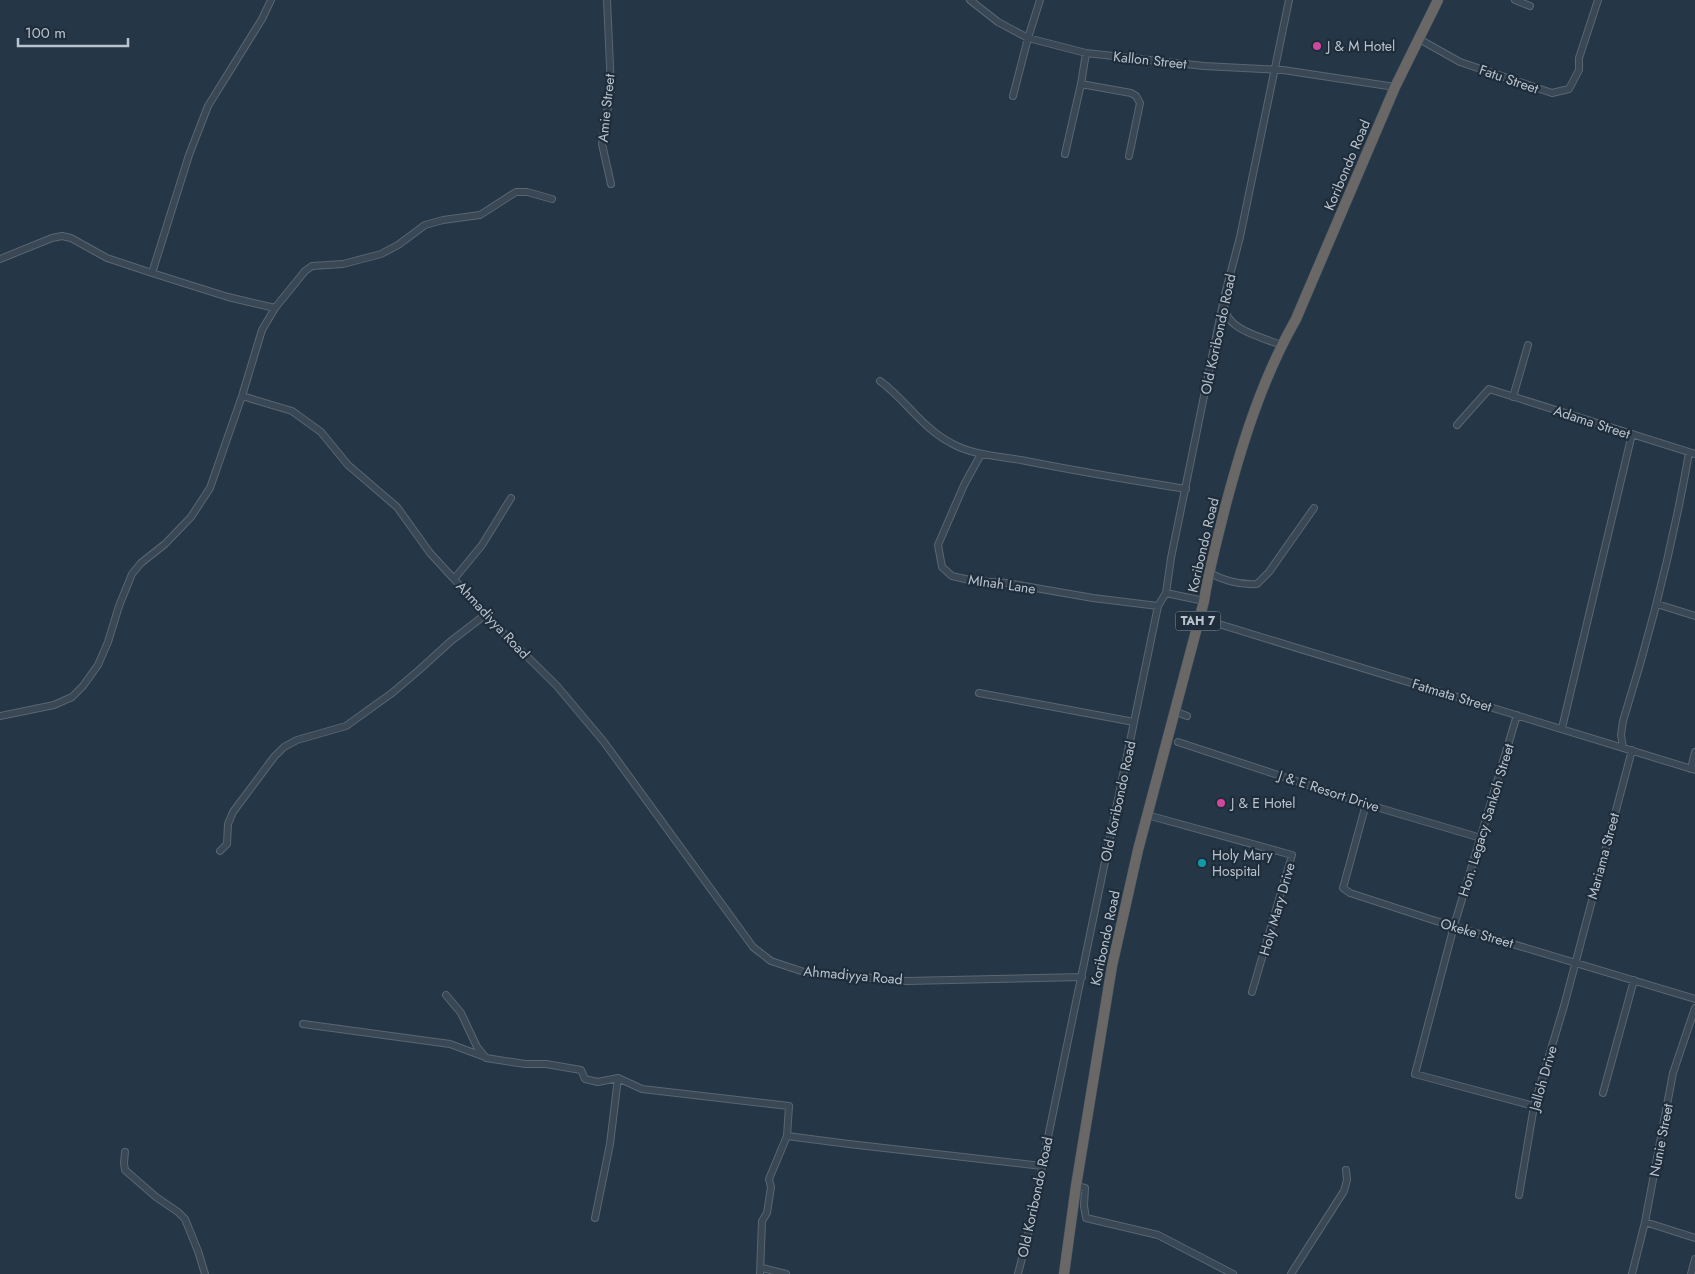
<svg xmlns="http://www.w3.org/2000/svg" width="1695" height="1274" font-family="Jost,sans-serif">
<rect width="100%" height="100%" fill="#253646"/>
<g fill="none" stroke-linecap="round" stroke-linejoin="round">
<g stroke="#596672" stroke-width="8">
<path id="minor" d="M271,0L262,19L208,106L189,155L152,273L228,297L275,308
M607,0L611,88L602,144L611,184
M970,0L998,22L1028,38L1086,53L1204,66L1283,70L1395,87
M1515,0L1530,6
M1419,39L1460,62L1552,93L1569,89L1579,70V58L1598,0
M1081,84L1131,93L1136,96L1140,103L1129,156
M1013,96L1028,38L1040,0
M1065,154L1081,84L1086,53
M552,199L527,192H516L480,215L443,220L425,225L398,245L381,254L343,264L312,266L305,271L275,308L262,330L242,396L292,411L321,432L348,465L397,507L430,553L454,579L485,615L557,686L604,742L753,947L771,961L804,972L907,981L1082,977
M0,259L52,238L62,236L71,238L107,258L152,273
M1224,305C1225,330 1262,337 1281,345
M880,381C906,400 922,428 951,443C972,455 997,456 1021,460C1076,471 1130,480 1186,489
M1513,397L1528,345
M1457,425L1489,389L1695,454
M981,454L964,485L938,545L942,567L952,576L974,581L1007,583L1093,598L1158,606
M1208,572C1224,581 1240,585 1257,584L1269,572L1314,508
M454,579L482,545L511,498
M1166,593L1171,558L1224,298L1240,237L1289,0
M1657,604L1695,616
M1209,621L1695,770
M979,693L1134,722
M1174,711L1187,716
M1517,715L1454,926L1415,1074L1534,1106
M0,716L54,705L72,697L83,686L98,665L108,642L119,606L132,574L141,563L165,544L191,517L210,488L242,396
M1562,728L1632,434
M1178,742L1366,804L1481,838
M1623,748L1621,735L1623,721C1651,632 1673,544 1689,453
M1691,769L1695,752
M1366,804L1343,888L1350,893L1433,920L1695,999
M1147,815L1292,855L1252,992
M220,851L227,844L228,824L233,812L274,757L284,747L297,740L346,726L392,693L418,671L451,641L485,615
M446,995L461,1013L477,1047L486,1058L525,1064H546L581,1070L585,1079L598,1082L618,1078L642,1089L789,1106L787,1136L849,1144L1042,1166
M303,1024L450,1044L485,1057
M1603,1093L1634,980
M125,1152L124,1163L125,1170L156,1197L178,1212L185,1219L198,1251L205,1274
M1076,1186L1085,1188L1084,1206L1086,1218L1158,1235L1233,1274
M1519,1195L1534,1106L1564,1006L1632,750
M595,1218L610,1144L618,1078
M1645,1222L1695,1238
M762,1268L786,1274
M760,1274L762,1221L767,1213L771,1187L769,1179L787,1136
M1018,1274L1035,1207L1042,1166L1158,606L1166,593L1204,601
M1291,1274L1344,1191L1347,1180L1346,1170
M1632,1274L1645,1222L1673,1073L1695,1008
M1691,1274L1695,1259"/>
</g>
<g stroke="#455360" stroke-width="11">
<path id="trunk" d="M1064,1274L1076,1186L1112,966L1138,850L1204,601C1209,568 1218,536 1226,504C1243,440 1263,377 1296,319L1395,87L1438,0"/>
</g>
<use href="#minor" stroke="#3a4855" stroke-width="6"/>
<use href="#trunk" stroke="#6a6866" stroke-width="10"/>
</g>
<g fill="#d1479c" stroke="#1f2d3b" stroke-width="2">
<circle cx="1317" cy="46" r="5"/>
<circle cx="1221" cy="803" r="5"/>
</g>
<circle fill="#0f9aa8" stroke="#1f2d3b" stroke-width="2" cx="1202" cy="863" r="5"/>
<g text-anchor="middle" dominant-baseline="central" stroke-width="4.5" stroke-linejoin="round" paint-order="stroke">
<rect fill="#1f2d3b" stroke="#8a96a2" stroke-width="1" x="1175.5" y="611.5" width="45" height="19" rx="4"/>
<g font-size="12" font-weight="bold" fill="#b8c3ce">
<text x="1198" y="621">TAH 7</text>
</g>
<g font-size="14" fill="#b8c3ce" stroke="#1f2d3b" text-anchor="start">
<text x="1327" y="46">J &amp; M Hotel</text>
<text x="1231" y="803">J &amp; E Hotel</text>
<text x="1212" y="855">Holy Mary<tspan x="1212" dy="16">Hospital</tspan></text>
</g>
<g font-size="14" fill="#b8c3ce" stroke="#1f2d3b">
<text transform="translate(1150 60) rotate(6)">Kallon Street</text>
<text transform="translate(1509 79) rotate(19)">Fatu Street</text>
<text transform="translate(606 108) rotate(-84)">Amie Street</text>
<text transform="translate(1347 165) rotate(-67)">Koribondo Road</text>
<text transform="translate(1218 334) rotate(-78)">Old Koribondo Road</text>
<text transform="translate(1592 422) rotate(18)">Adama Street</text>
<text transform="translate(1203 545) rotate(-77)">Koribondo Road</text>
<text transform="translate(1002 584) rotate(8)">MInah Lane</text>
<text transform="translate(493 620) rotate(47)">Ahmadiyya Road</text>
<text transform="translate(1452 695) rotate(17)">Fatmata Street</text>
<text transform="translate(1329 791) rotate(18)">J &amp; E Resort Drive</text>
<text transform="translate(1118 801) rotate(-78)">Old Koribondo Road</text>
<text transform="translate(1486 820) rotate(-73)">Hon. Legacy Sankoh Street</text>
<text transform="translate(1603 856) rotate(-75)">Mariama Street</text>
<text transform="translate(1277 909) rotate(-74)">Holy Mary Drive</text>
<text transform="translate(1477 933) rotate(16)">Okeke Street</text>
<text transform="translate(1105 938) rotate(-78)">Koribondo Road</text>
<text transform="translate(853 975) rotate(5)">Ahmadiyya Road</text>
<text transform="translate(1543 1078) rotate(-74)">Jalloh Drive</text>
<text transform="translate(1661 1140) rotate(-79)">Nunie Street</text>
<text transform="translate(1035 1197) rotate(-78)">Old Koribondo Road</text>
</g>
</g>
<path d="M18 38v8h110v-8" fill="none" stroke="#b8c3ce" stroke-width="2.5"/>
<text x="25" y="38" font-size="15" fill="#b8c3ce" stroke="#1f2d3b" stroke-width="4" paint-order="stroke">100 m</text>
</svg>
